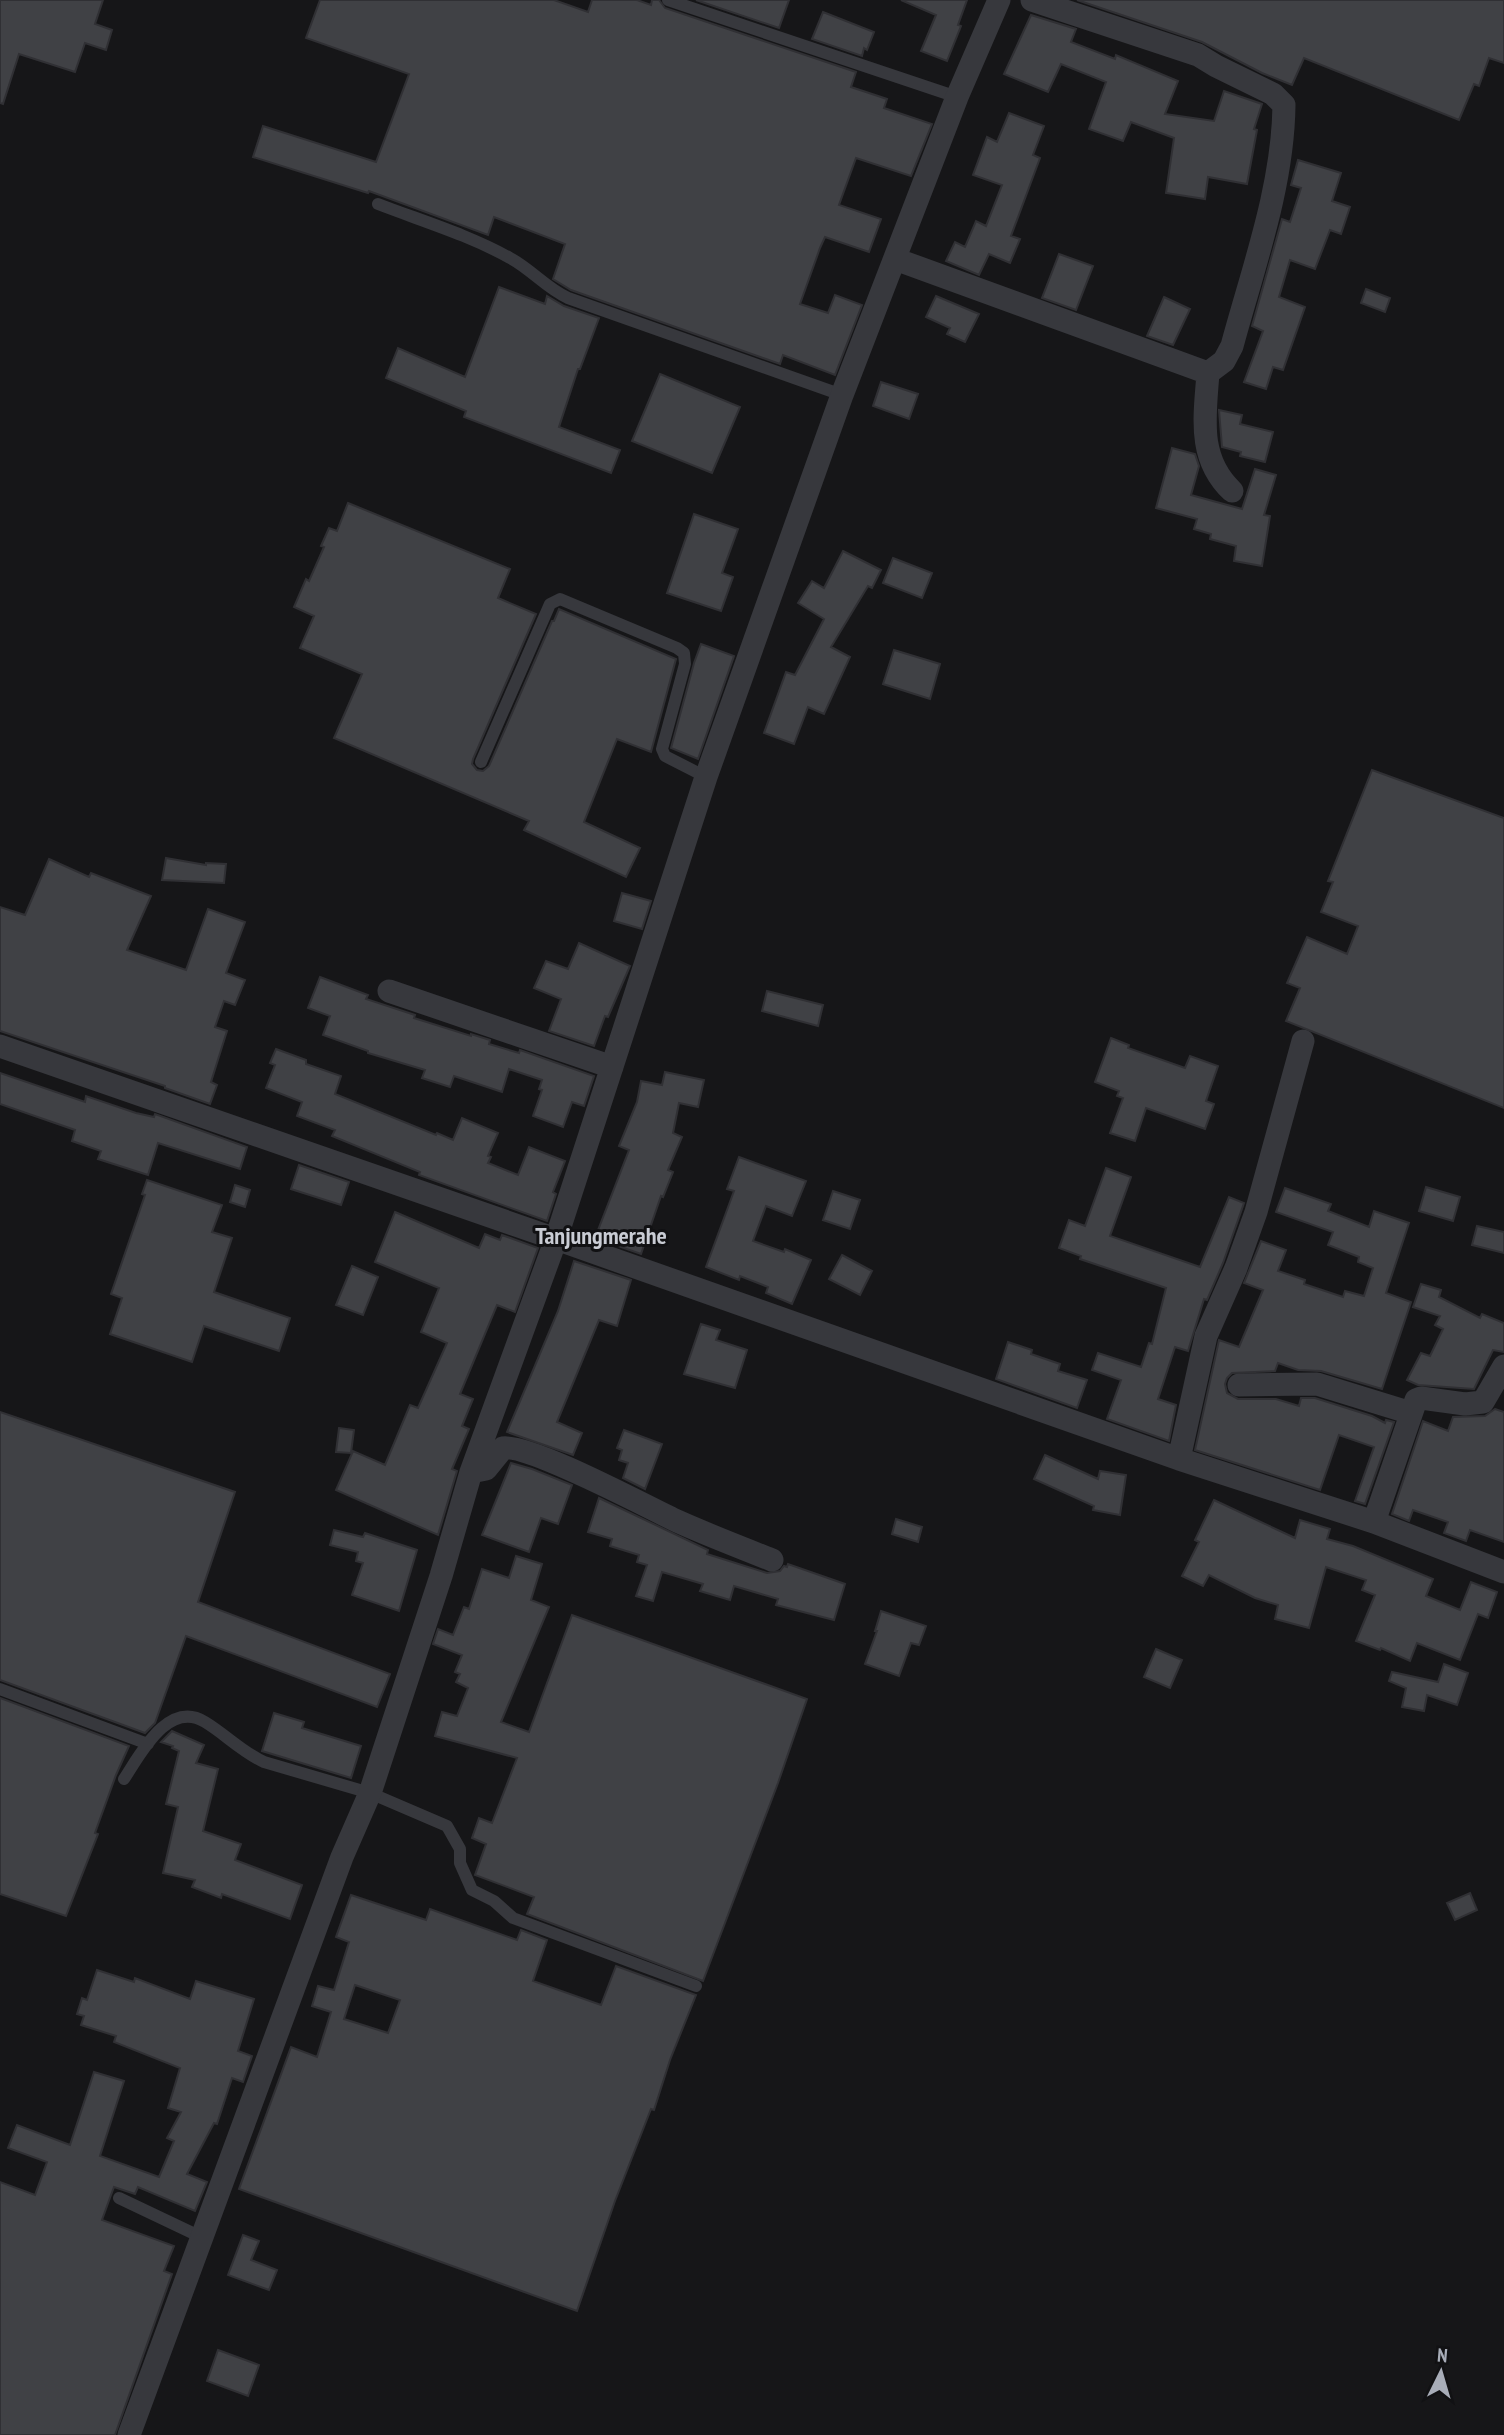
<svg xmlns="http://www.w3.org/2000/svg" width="1504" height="2435" font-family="'PT Sans Narrow',sans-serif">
<rect width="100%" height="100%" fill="#161618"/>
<path fill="#404145" stroke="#303034" stroke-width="2" fill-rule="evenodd" d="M0,0H103L95,24L112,30L106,50L85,43L75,72L19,54L3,104L0,103Z
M320,0H554L588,12L592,0H637L651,5L652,0H659L665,8L856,72L851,87L887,99L884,108L932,124L911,176L856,158L839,205L881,219L869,252L825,237L820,248L800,304L828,313L835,295L862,305L835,375L783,355L780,364L571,290L553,279L565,244L494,217L488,235L369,191L368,193L253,157L263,126L376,162L409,74L306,38Z
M696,0H789L779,28Z
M901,0H967L958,25L961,26L947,61L921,51L936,15Z
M1077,0H1504V63L1489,58L1479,86L1474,84L1459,120L1304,58L1292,85L1262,73L1202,42Z
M823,12L874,32L867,50L864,48L862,56L812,39Z
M1031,15L1076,29L1071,42L1115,59L1116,55L1178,81L1165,114L1214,121L1224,91L1262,104L1254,129L1257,130L1247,184L1208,177L1205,199L1166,193L1174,138L1131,122L1123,141L1089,129L1106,82L1061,64L1048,92L1004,74Z
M1009,113L1044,126L1033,155L1040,158L1011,236L1020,239L1010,263L989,254L979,275L946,261L955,242L965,247L976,221L986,226L1002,185L973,175L987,137L997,142Z
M1298,160L1341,173L1332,201L1350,207L1341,234L1330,230L1315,269L1290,260L1279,297L1305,307L1283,370L1273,367L1266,389L1244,382L1263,331L1252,326L1282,219L1290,222L1301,188L1291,185Z
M1059,254L1093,266L1076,310L1042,298Z
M499,287L545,304L547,296L564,306L599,318L580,369H578L559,427L620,450L611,473L464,417L466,411L386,378L398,348L465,377Z
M1366,289L1390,298L1385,312L1361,303Z
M936,296L979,314L965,342L947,334L950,328L926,317Z
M1164,297L1190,309L1173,345L1147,336Z
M660,374L740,407L712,473L632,441Z
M881,382L918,394L909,419L873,406Z
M1219,410L1242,415L1240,424L1273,432L1265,462L1240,456L1241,452L1222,447Z
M1172,448L1195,454L1199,466L1191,495L1242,509L1255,469L1276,475L1264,515L1270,516L1262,566L1234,561L1236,546L1210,539L1211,534L1194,529L1197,519L1156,508Z
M348,503L510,569L498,598L536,614L473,759L472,764L477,770L483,771L489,766L552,621H554L559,609L676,659L651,752L617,739L584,822L640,848L626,877L524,830L529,821L334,738L362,674L300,648L314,616L294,607L306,579L309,581L324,547L321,546L329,528L337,531Z
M694,514L738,529L722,573L733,577L721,611L667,593Z
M843,551L881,570L872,588L868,586L831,647L850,657L824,714L808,707L794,744L764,733L786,672L795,675L824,619L798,603L812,581L824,588Z
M893,558L932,573L922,598L883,583Z
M701,644L734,656L698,759L671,748L694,663Z
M894,650L940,664L930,699L883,684Z
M1372,770L1504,818V1108L1286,1021L1300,988L1287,983L1307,937L1347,954L1358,926L1321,912L1333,882L1328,881Z
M166,858L206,865V863L226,864L224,883L162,880Z
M49,859L89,877L91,873L151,896L127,950L186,970L208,909L245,922L226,973L245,980L235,1005L224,1001L215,1027L227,1031L211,1082L217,1085L210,1104L165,1088V1086L0,1031V907L25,915Z
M622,893L651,901L642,929L614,921Z
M579,943L630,966L608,1017L605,1016L594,1046L549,1031L561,999L534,988L546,961L568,969Z
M320,977L368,995L366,999L415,1015L414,1018L471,1036V1034L490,1040L489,1044L519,1053L520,1050L594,1076L584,1106L572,1102L563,1127L533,1116L542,1090L539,1089L542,1080L509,1069L502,1092L454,1076L450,1087L422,1078L425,1070L368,1053V1051L323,1035L330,1016L308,1008Z
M767,991L823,1005L818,1026L762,1011Z
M1111,1038L1129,1045L1128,1048L1185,1068L1190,1056L1218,1066L1206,1101L1214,1104L1205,1129L1146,1108L1135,1141L1110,1133L1123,1098L1117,1096L1119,1091L1095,1082Z
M276,1049L306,1060V1064L341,1076L335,1094L436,1135L437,1133L453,1140L462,1118L498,1133L488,1156L491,1157L488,1163L518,1175L529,1147L565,1161L553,1192L556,1194L547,1221L419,1175L420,1172L332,1136L335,1130L297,1116L302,1102L266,1088L275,1065L270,1063Z
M665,1072L704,1080L698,1107L679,1103L673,1133L682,1137L668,1170L673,1172L663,1197L661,1196L641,1254L595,1238L629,1150L619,1146L637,1102L641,1081L662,1085Z
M0,1073L85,1102L86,1096L136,1113L154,1117L155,1114L247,1147L240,1169L158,1143L148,1175L98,1159L101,1151L72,1141L75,1130L0,1104Z
M739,1157L806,1181L792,1216L766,1206L753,1241L784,1252L785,1249L811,1260L792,1304L766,1293L768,1287L740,1276L739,1280L706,1267L734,1191L727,1189Z
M299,1165L349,1182L341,1205L291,1189Z
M1106,1168L1131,1177L1110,1236L1200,1267L1229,1197L1244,1203L1223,1263L1207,1300L1204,1299L1188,1351L1175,1347L1158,1399L1176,1405L1169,1441L1107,1419L1121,1380L1092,1370L1098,1353L1141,1367L1149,1343L1152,1344L1166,1288L1080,1259L1081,1256L1059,1248L1069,1220L1085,1226Z
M147,1180L222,1205L212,1232L232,1238L214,1292L290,1318L279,1351L204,1326L192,1362L110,1334L122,1298L111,1294L145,1195L142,1194Z
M235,1185L250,1190L245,1207L230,1202Z
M1426,1187L1460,1197L1453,1221L1419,1211Z
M1285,1188L1331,1204L1328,1211L1369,1227L1374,1211L1409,1223L1386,1293L1411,1302L1382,1389L1321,1371L1298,1370L1278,1363L1275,1371L1232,1373L1227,1378L1225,1384L1227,1393L1238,1399H1276L1299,1406L1301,1398H1315L1372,1416L1385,1423L1386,1420L1394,1422L1365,1504L1355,1501L1374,1447L1339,1435L1320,1490L1195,1450L1219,1340L1239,1347L1263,1290L1244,1283L1261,1241L1286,1250L1278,1271L1305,1280L1304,1284L1343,1297L1345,1291L1364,1296L1373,1268L1358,1262L1359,1257L1328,1245L1333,1232L1276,1212Z
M833,1191L860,1200L850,1229L823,1220Z
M395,1212L479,1248L485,1234L500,1240L502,1235L538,1248L515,1312L497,1305L460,1394L473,1399L462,1426L469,1429L452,1469L457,1471L438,1535L336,1490L353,1451L385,1465L410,1405L418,1408L447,1343L421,1332L439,1288L375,1262Z
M1477,1226L1504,1232V1253L1472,1245Z
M842,1255L872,1271L860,1295L829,1279Z
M574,1261L631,1280L617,1326L599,1320L557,1422L582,1433L573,1455L507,1432L558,1311Z
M352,1266L378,1277L363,1315L336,1305Z
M1421,1284L1441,1290L1439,1297L1480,1318L1482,1314L1504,1323V1352L1493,1350L1474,1389L1418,1385L1407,1380L1421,1353L1430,1356L1443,1329L1435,1325L1440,1316L1413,1307Z
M701,1324L720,1330L716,1340L747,1350L735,1388L684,1374Z
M1008,1342L1032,1350L1031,1354L1060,1364L1058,1371L1087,1380L1077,1408L996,1379Z
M1495,1409L1504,1412V1542L1470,1530L1466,1541L1444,1533L1448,1522L1413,1510L1409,1521L1392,1514L1423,1421L1448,1431L1453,1417L1485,1416Z
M0,1412L235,1492L198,1602L390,1674L377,1707L186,1636L155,1723L145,1733L0,1680Z
M339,1428L354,1430L351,1453L336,1452Z
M624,1430L662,1444L645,1489L623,1478L628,1463L619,1460L622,1450L617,1448Z
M1045,1455L1098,1479L1100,1471L1126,1475L1120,1515L1093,1510L1094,1506L1034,1479Z
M511,1463L532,1469L572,1485L558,1524L541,1518L529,1552L482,1535Z
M599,1498L708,1550L707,1554L767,1573L780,1571L784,1566L787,1567L788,1564L845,1584L834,1620L776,1605L778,1599L734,1586L730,1600L700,1591L703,1584L662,1572L653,1601L636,1596L647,1565L637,1562L639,1555L610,1546L612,1539L588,1532Z
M1214,1500L1295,1538L1300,1520L1330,1529L1327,1539L1353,1546L1433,1579L1426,1596L1460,1610L1471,1582L1497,1592L1488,1618L1478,1614L1460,1660L1417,1643L1410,1661L1381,1648L1380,1650L1356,1641L1375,1595L1362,1590L1366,1580L1326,1567L1309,1628L1275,1619L1278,1605L1255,1598L1209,1575L1203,1586L1182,1576L1199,1542L1195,1540Z
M896,1519L922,1527L918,1542L892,1534Z
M334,1530L363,1537L365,1533L417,1550L399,1611L352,1595L363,1563L356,1561L358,1552L330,1545Z
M516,1556L542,1564L531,1600L549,1607L501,1722L529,1732L572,1615L807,1699L778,1783L703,1981L527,1914L534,1897L475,1875L486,1844L472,1838L479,1818L492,1823L517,1758L435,1736L442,1712L457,1716L468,1688L456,1682L460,1674L455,1672L462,1655L433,1644L438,1629L453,1635L464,1607L469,1609L482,1569L509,1578Z
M881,1611L926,1626L919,1645L911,1643L899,1676L865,1664L877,1631H875Z
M1156,1649L1182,1660L1170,1688L1144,1677Z
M1444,1664L1468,1673L1457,1705L1427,1695L1424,1711L1402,1707L1406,1688L1389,1681L1392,1672L1438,1682Z
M0,1698L129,1746L116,1775L95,1833L98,1834L66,1916L0,1894Z
M274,1713L304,1722L302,1728L361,1746L351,1778L262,1751Z
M172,1731L204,1745L196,1763L218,1769L203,1831L241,1844L235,1860L302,1885L290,1919L222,1894L221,1898L192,1887L195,1880L163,1873L178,1807L166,1804L179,1751L172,1748L173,1746L161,1742Z
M1470,1893L1477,1910L1455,1920L1447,1903Z
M351,1895L426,1920L430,1909L517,1940L521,1930L547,1940L533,1981L601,2005L616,1966L696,1995L670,2060L654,2110L651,2109L615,2201L577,2311L239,2189L291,2047L317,2057L331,2012L312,2006L318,1986L334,1990L349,1942L336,1937ZM355,1985L400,2000L388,2033L344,2019Z
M97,1970L134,1982L135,1978L190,1999L196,1981L254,1999L238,2051L252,2056L243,2082L232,2078L217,2124L214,2123L187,2174L207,2182L195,2211L138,2187L135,2194L114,2187L111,2195L102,2220L174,2246L164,2271L172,2274L115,2435H0V2182L35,2195L47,2162L8,2148L17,2125L70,2145L94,2072L124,2081L100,2156L159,2177L174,2141L167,2138L181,2112L168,2108L180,2068L114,2042L116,2036L81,2025L84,2016L77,2014L82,1998L87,2000Z
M243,2235L259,2241L251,2260L277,2270L269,2290L228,2275Z
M218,2350L259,2365L248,2396L207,2381Z"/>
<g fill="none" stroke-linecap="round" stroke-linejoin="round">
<path stroke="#37383d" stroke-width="12" d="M668,0L957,97
M378,204C422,221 469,235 510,258C531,269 546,288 568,298L842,395
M481,762L550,604L560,599L677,648L684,653L685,664L662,749L665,756L706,777
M0,1689L148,1744
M124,1779C140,1755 168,1699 205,1722C225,1734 242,1752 264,1762L370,1793L447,1826L460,1849V1863L472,1890L494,1901L513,1918L696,1986
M119,2198L201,2237"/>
<path stroke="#37383d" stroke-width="23" d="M1032,0L1198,55L1216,66L1273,94L1284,105C1283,187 1253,268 1232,346L1224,361L1208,373
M895,259L1208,373
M1208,373C1205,416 1197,458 1232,491
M389,991L612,1067
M0,1046L556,1239L1179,1459L1374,1522L1504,1572
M1239,1385L1317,1384L1411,1413
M1179,1459L1206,1336L1236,1268L1256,1212L1303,1041
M471,1472L486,1469L503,1448C530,1444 645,1506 677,1521C708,1535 740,1547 772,1560
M1374,1522L1416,1400L1421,1398L1465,1404L1483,1402L1504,1366
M129,2435L342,1857L370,1793L441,1576L471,1472L556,1239L706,777L842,395L957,97L999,0"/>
</g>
<g text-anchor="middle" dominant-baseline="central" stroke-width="6" stroke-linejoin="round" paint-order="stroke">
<g font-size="24" font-weight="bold" fill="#c9ccd4" stroke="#111113">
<text x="601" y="1235">Tanjungmerahe</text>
</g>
</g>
<g transform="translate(1441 2372) rotate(5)" stroke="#111113" stroke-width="5" paint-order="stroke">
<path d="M0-5L12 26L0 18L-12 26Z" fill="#a8adb8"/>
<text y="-10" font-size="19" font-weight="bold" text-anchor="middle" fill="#a8adb8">N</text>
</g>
</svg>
